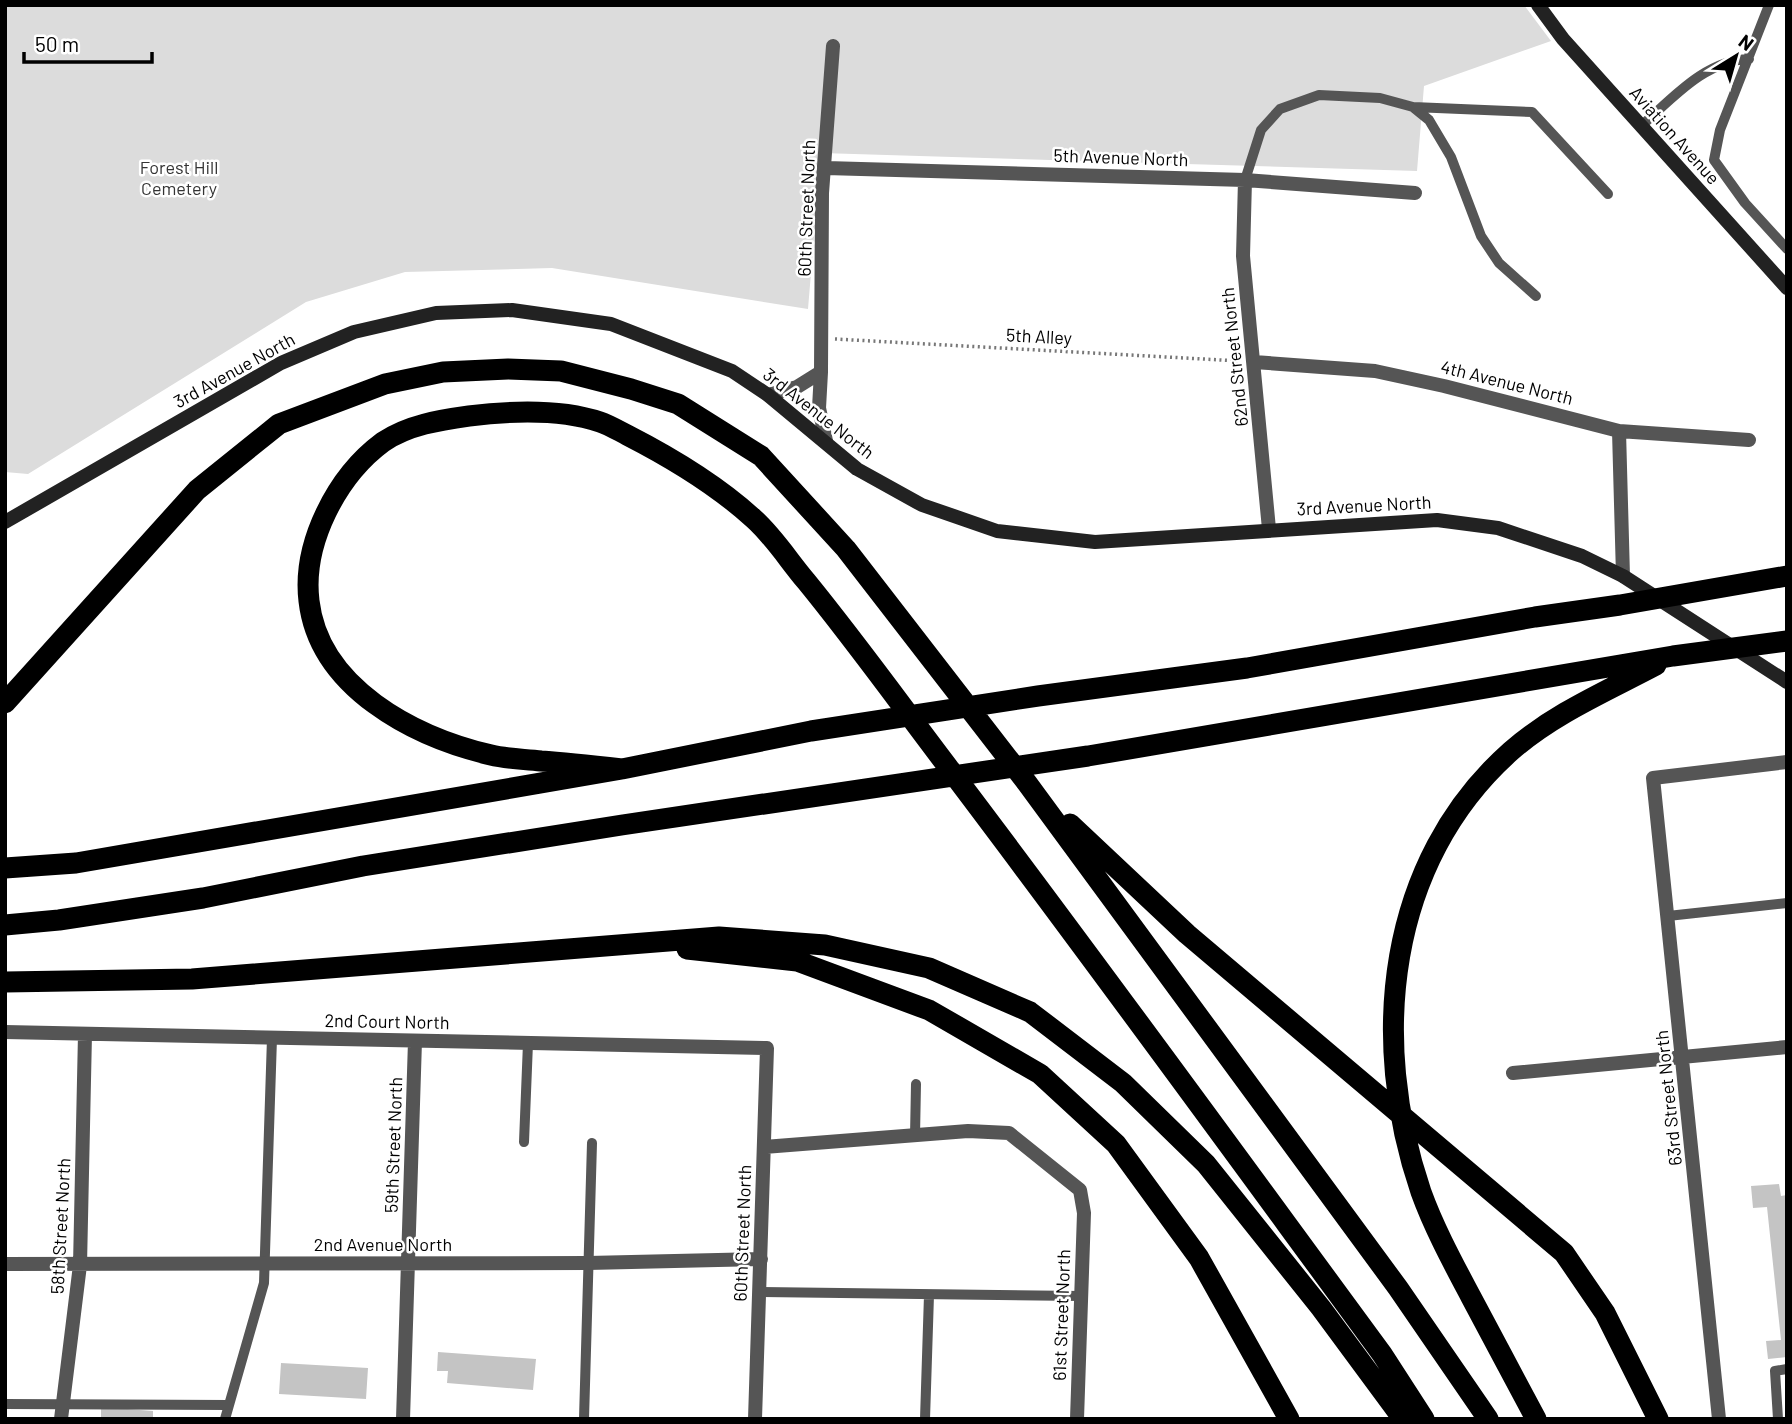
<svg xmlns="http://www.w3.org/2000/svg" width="1792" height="1424" font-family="Barlow,sans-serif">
<rect width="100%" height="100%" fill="#fff"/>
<path fill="#dcdcdc" d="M5,5H1524L1551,41L1424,86L1417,171L821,153L808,309L552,268L405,272L306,302L28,474L5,472Z"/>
<path fill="#c4c4c4" d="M1779,1184L1781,1196L1787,1195V1357L1768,1359L1766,1341L1781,1340L1767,1207L1753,1208L1751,1186Z
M438,1352L536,1359L533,1390L447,1383L448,1371H437Z
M281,1363L368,1368L366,1399L279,1394Z
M101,1407L153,1411V1419H101Z"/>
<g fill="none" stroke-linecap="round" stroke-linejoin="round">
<path stroke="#777" stroke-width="3.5" stroke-dasharray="2 3.5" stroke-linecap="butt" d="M835,339L1240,361"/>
<path stroke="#555" stroke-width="10" d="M1769,5L1720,130L1714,160L1745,203L1787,249
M1413,107L1532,112L1608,194
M1641,126C1672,99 1705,60 1749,59
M1245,180L1261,130L1280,109L1319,95L1380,98L1413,107L1429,120L1451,157L1481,236L1499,263L1536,296
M1668,916L1787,903
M915,1136L916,1084
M524,1142L528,1043
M759,1292L1080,1296
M5,1404L229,1405
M225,1419L264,1283L272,1038
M584,1419L592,1143
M925,1419L929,1295
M1778,1419L1775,1371L1787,1369"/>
<path stroke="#555" stroke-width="14" d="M826,168L1245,180L1415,193
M1245,180L1243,256L1269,529
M1254,362L1375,371L1444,386L1619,431L1749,440
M821,372L819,408L826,441
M768,395L797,387L821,372L822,193L833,46
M1619,431L1623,576
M5,1032L767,1048L755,1419
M1513,1073L1787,1047
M764,1147L968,1131L1009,1133L1080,1190L1084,1213L1077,1419
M5,1264L588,1263L761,1259
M61,1419L80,1265L85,1034
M403,1419L415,1041
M1719,1419L1653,778L1787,762"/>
<path stroke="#222" stroke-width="14" d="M1538,5L1563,39L1787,288
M5,522L281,363L354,332L436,313L512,310L611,324L732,371L768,395L857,469L922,505L997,531L1095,542L1437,520L1498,528L1582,556L1623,576L1787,682"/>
<path stroke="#000" stroke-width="21" d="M5,703L197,490L279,424L385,384L443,372L508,369L561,371L631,389L678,404L761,456L846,549L1027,783L1398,1288L1488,1419
M622,769C595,766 568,763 541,761C525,759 507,759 491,755C414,737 319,688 309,601C302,543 337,476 383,442C408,425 440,420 469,416C509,411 561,409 600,422C609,425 619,431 627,435C670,457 719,487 754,519C774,537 789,561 806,581C855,641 901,705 948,767C1095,961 1238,1158 1382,1354L1424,1419
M1070,824L1187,934L1564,1253L1605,1313L1658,1419
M5,868L76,863L622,769L811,731L1038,696L1247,668L1535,617L1620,605L1787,576
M5,925L59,920L203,898L363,866L622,825L1088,756L1673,656L1787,641
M687,949L797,961L929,1010L1040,1074L1116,1144L1199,1258L1289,1419
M5,982L192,979L719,937L825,945L929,968L1030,1012L1123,1083L1206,1164L1321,1308L1403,1419
M1536,1419C1514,1378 1493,1338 1471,1297C1453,1263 1434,1228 1421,1192C1369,1040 1386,862 1511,751C1553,714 1607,691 1656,665"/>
</g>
<g text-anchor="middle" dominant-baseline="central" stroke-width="5" stroke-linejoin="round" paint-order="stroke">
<g font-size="18" fill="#000" stroke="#fff">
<text transform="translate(1675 135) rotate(48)">Aviation Avenue</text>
<text transform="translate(1121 157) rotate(2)">5th Avenue North</text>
<text transform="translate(806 208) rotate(-88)">60th Street North</text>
<text transform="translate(1039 336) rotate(3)">5th Alley</text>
<text transform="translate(1234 357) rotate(-96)">62nd Street North</text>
<text transform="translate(234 370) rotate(-29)">3rd Avenue North</text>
<text transform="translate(1507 382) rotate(14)">4th Avenue North</text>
<text transform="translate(819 413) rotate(38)">3rd Avenue North</text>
<text transform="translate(1364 505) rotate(-3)">3rd Avenue North</text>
<text transform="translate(387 1021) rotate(1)">2nd Court North</text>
<text transform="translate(1668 1098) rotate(-96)">63rd Street North</text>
<text transform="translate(393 1145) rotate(-88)">59th Street North</text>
<text transform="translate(60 1226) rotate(-87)">58th Street North</text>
<text transform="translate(742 1233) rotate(-88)">60th Street North</text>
<text x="383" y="1244">2nd Avenue North</text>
<text transform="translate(1061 1315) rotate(-88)">61st Street North</text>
</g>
<g font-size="18" fill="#333" stroke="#fff">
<text x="179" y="167">Forest Hill<tspan x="179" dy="21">Cemetery</tspan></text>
</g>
</g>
<rect width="1792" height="1424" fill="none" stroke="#000000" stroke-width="14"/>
<g transform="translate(1736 56) rotate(37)" stroke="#ffffff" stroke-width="5" paint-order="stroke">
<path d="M0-5L12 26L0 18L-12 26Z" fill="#000000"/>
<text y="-10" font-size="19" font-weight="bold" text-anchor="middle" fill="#000000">N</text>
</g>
<path d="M24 52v10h128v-10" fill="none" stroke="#000000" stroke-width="3.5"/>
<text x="35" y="52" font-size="21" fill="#000000" stroke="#ffffff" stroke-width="5" paint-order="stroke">50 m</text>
</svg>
